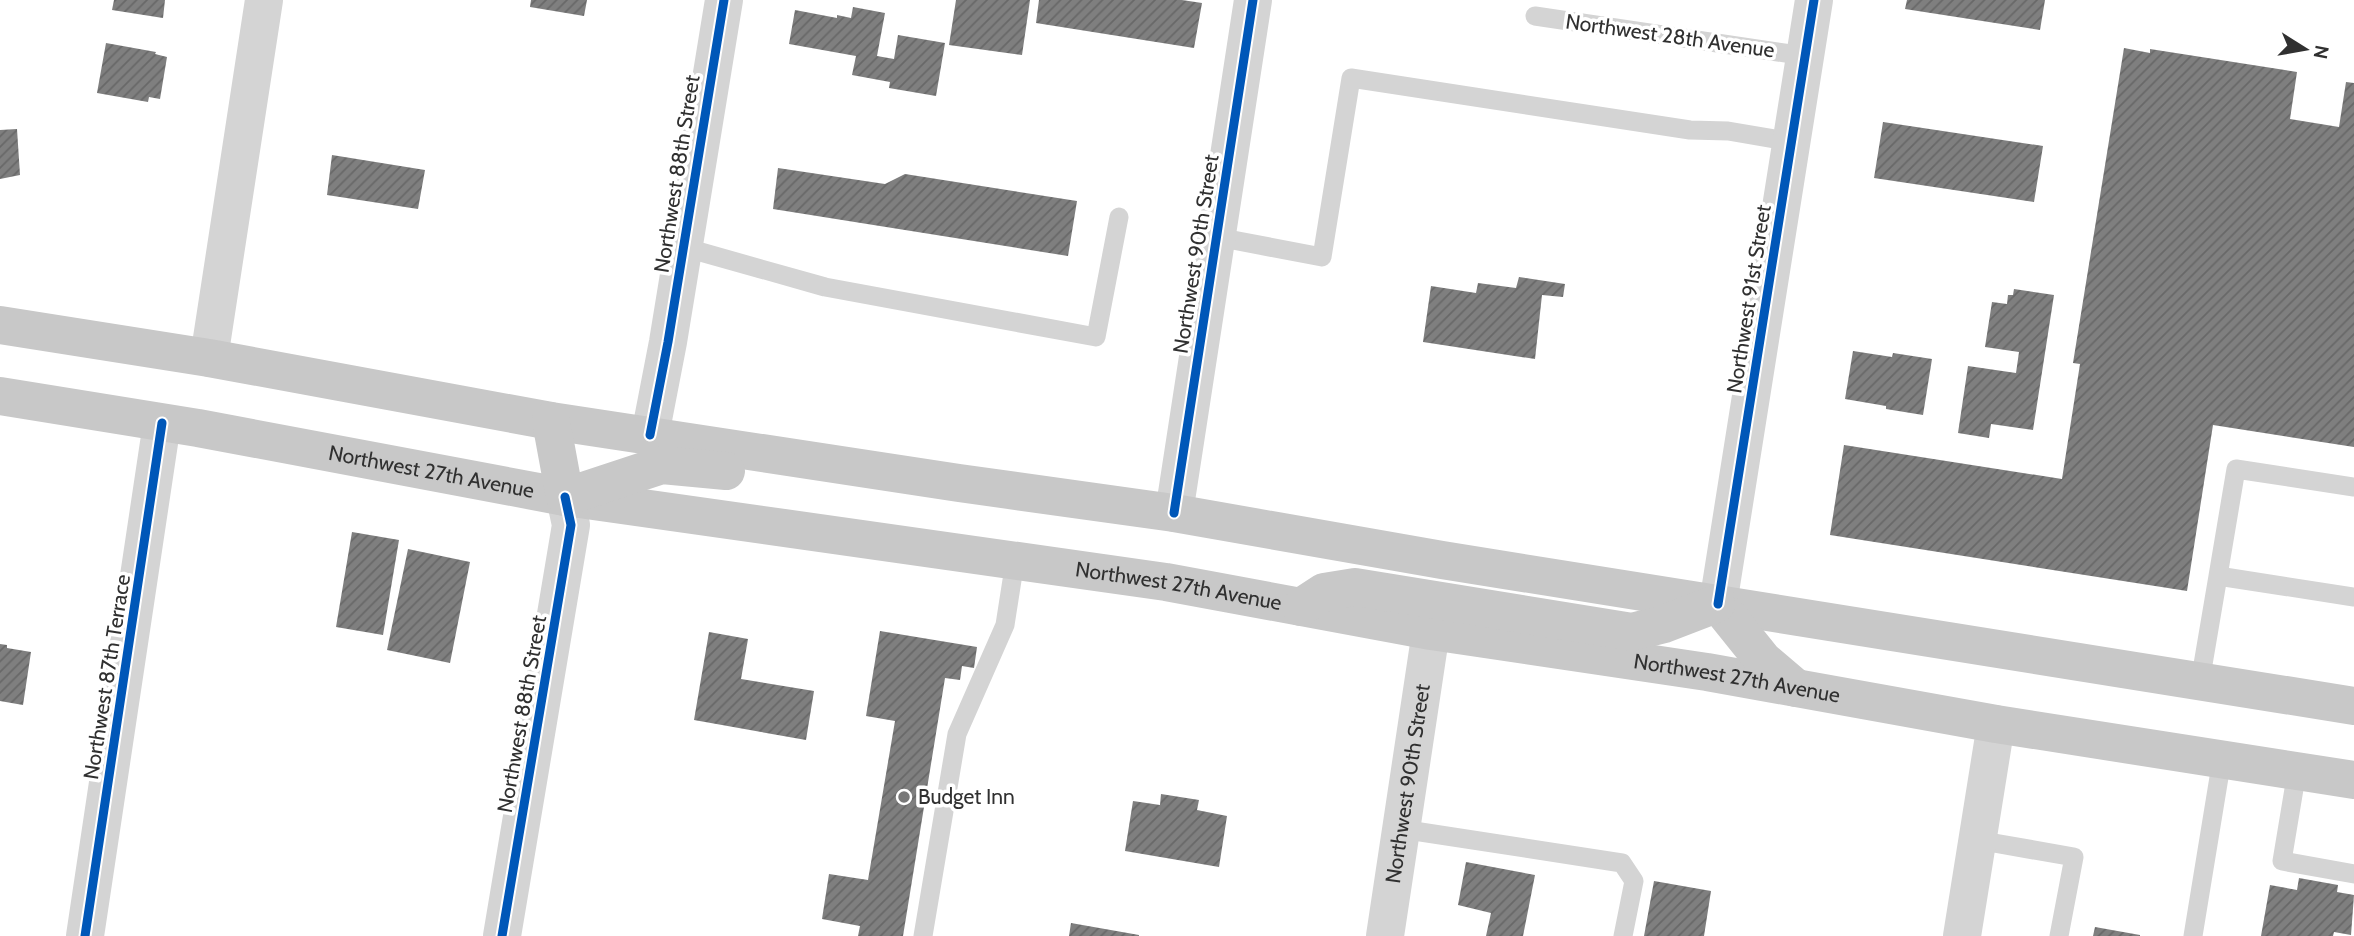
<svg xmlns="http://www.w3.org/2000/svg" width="2354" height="936" viewBox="0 0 2354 936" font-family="Cabin,sans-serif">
	<defs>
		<pattern id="building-hatch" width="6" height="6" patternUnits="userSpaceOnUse" patternTransform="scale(1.75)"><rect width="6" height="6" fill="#7f7f7f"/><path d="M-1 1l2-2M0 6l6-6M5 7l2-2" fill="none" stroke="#686868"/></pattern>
	</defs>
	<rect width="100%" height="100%" fill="#fff"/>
	<path fill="url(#building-hatch)" d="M114,0H165L163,18L112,10Z
		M531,0H587L584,16L530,7Z
		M956,0H1030L1022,55L949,45Z
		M1039,0H1182L1202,3L1194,48L1036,23Z
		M1907,0H2045L2040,30L1905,9Z
		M853,7L885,13L877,56L894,59L898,35L945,43L936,96L889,88L890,82L852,75L856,56L789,44L795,10L837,18V15L851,18Z
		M106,43L156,52L155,54L167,57L160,99L149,97L148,102L97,93Z
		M2124,48L2150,53V49L2297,72L2290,119L2339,127L2346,82L2354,83V447L2213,425L2187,591L1830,535L1844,445L2062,479L2080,364L2073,363Z
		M1883,122L2043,146L2034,202L1874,178Z
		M17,129L20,175L0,179V130Z
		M332,155L425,170L418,209L327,195Z
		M778,168L885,184L905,174L1077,201L1068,256L773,209Z
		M1519,277L1565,284L1563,297L1542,295L1535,359L1423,342L1431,286L1476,293L1478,283L1516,288Z
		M2014,289L2054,295L2033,430L1991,424L1989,438L1958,433L1968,366L2016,373L2019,352L1985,347L1992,302L2007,304L2008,295H2013Z
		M1853,351L1892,357L1893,353L1932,359L1923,415L1886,409V406L1845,399Z
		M352,532L399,540L383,635L336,627Z
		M408,549L470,562L450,663L387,650Z
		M880,631L977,647L974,668L962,666L960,680L945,678L903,936H858L860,926L822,919L829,874L868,880L895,721L866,716Z
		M709,632L748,639L741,679L814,691L806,740L694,720Z
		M0,644L7,645V648L31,652L23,705L0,701Z
		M1161,794L1199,800L1197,810L1227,816L1219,867L1125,851L1133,801L1160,805Z
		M1466,862L1535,875L1523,936H1486L1491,913L1458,905Z
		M2299,878L2338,885L2337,892L2354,895L2351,935L2334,932L2333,936H2261L2270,885L2297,890Z
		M1654,881L1711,891L1704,936H1644Z
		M1071,923L1139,935V936H1069Z
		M2095,927L2140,935V936H2093Z"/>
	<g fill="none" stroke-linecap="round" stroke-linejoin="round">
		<path stroke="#d4d4d4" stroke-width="19" d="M1535,16L1805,56
			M1217,237L1322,257L1351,78L1690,130L1728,131L1792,142
			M683,247L825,287L1096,337L1119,217
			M2354,487L2236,469L2218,576L2354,597
			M2200,682L2218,576
			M2297,771L2282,861L2354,874
			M1401,829L1622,863L1634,881L1623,936
			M1977,840L2074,857L2059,936
			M923,936L957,734L1005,625L1015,561
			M2193,936L2222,759"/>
		<g stroke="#d4d4d4" stroke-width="38">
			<path d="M209,358L264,0"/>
			<path d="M650,435L668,342L724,0"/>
			<path d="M1174,513L1253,0"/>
			<path d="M1718,604L1814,0"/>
			<path d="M85,936L162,423"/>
			<path d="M502,936L571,525L565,497"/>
			<path id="s1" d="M1385,936L1431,631"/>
			<path d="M1962,936L1996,724"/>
		</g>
		<g stroke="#c8c8c8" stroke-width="38">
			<path d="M0,325L209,358L551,421L959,483L1174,513L1442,560L2354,706"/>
			<path id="s2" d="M0,396L198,428L565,497L1166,582L1431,631L1707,672L1996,724L2354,780"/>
			<path d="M551,421L565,497L662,465L726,471"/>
			<path d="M1718,604L1763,660L1796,688"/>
			<path d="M1301,607L1324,592L1355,587L1632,632L1664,624L1716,604"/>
		</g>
		<defs>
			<path id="cycleway" d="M650,435L668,342L724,0
				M1174,513L1253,0
				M1718,604L1814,0
				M85,936L162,423
				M502,936L571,525L565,497"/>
		</defs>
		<use href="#cycleway" stroke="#fff" stroke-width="13"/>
		<use href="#cycleway" stroke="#0057b8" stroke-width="9"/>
	</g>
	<circle fill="#787878" stroke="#fff" stroke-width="2.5" cx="904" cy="797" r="7"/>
	<g text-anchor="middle" stroke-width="7" stroke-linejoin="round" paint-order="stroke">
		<g font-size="21" fill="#303030" stroke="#fff">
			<text transform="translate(1670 36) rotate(8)" y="7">Northwest 28th Avenue</text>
			<text transform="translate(677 174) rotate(-81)" y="7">Northwest 88th Street</text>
			<text transform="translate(1196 254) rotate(-81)" y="7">Northwest 90th Street</text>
			<text transform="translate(1749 299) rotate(-81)" y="7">Northwest 91st Street</text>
			<text dy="7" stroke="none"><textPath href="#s2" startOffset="438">Northwest 27th Avenue</textPath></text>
			<text dy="7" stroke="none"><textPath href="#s2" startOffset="1194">Northwest 27th Avenue</textPath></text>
			<text transform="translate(107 677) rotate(-81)" y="7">Northwest 87th Terrace</text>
			<text dy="7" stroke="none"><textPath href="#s2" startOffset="1760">Northwest 27th Avenue</textPath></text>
			<text transform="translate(522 714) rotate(-80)" y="7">Northwest 88th Street</text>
			<text dy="7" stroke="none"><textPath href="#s1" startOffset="154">Northwest 90th Street</textPath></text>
		</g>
		<g font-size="21" fill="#303030" stroke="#fff" text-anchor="start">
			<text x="918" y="804">Budget Inn</text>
		</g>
	</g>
	<g transform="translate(2305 49) rotate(101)" stroke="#ffffff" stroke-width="5" paint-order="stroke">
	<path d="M0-5L12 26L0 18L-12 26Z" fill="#303030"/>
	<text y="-10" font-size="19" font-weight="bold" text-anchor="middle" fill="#303030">N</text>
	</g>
</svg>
